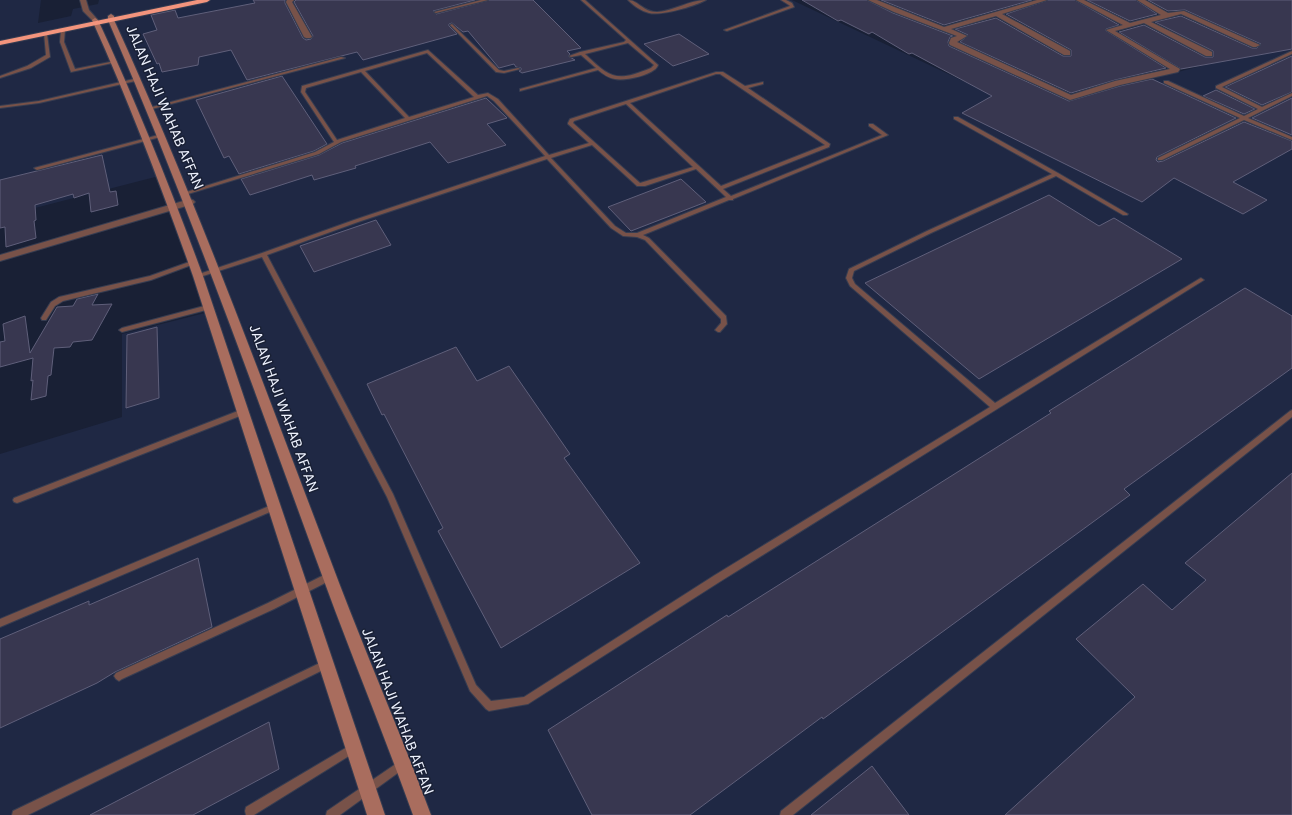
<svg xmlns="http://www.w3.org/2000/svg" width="1292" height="815" viewBox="0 0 1292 815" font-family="Poppins,sans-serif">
	<rect width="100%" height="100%" fill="#192035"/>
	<path fill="#1f2844" d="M0,0H41L38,23L71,16L73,9L98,4L99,0H792L1039,117L1091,92L1125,80L1143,81L1289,43L1292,0V815H0V454L122,417V334L205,313L159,176L0,217Z"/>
	<path fill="#383750" stroke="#5f5f7a" d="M253,0H285V3L303,38L306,40L311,39L313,36L294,2L296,0H475L433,11L436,14L489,0H533L581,48L567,51L570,54L568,56L575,60L522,73L519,71L521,70V68L516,67L514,64L499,68L468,31L463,32L452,23L449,24V26L457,34L363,60L357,52L247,80L231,50L199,57L198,65L162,72L159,63L157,64L143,34L157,30L151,15L175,10L178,18L255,3Z
		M802,0H867L893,13L953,36L950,37L948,42L949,46L1069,101L1120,86L1152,79L1236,118L1157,157L1156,160L1158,162L1163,161L1244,122L1292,141V149L1233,182L1267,200L1243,214L1174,178L1142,202L962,113L992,96L912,53L909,54L872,32L869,34L841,20L838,21Z
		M881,0H1032L944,25Z
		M1048,0H1075L1119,25L1106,29L1105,30L1166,68L1115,80L1071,93L960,42L968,35L955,29L996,18L1063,56H1071V50L1006,14Z
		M1087,0H1136L1157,14L1130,21Z
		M1148,0H1292V49L1181,69L1119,32L1144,25L1205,57H1213V51L1155,22L1181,16L1252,48H1257L1261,44L1185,10L1168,11Z
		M679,34L709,54L673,66L644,44Z
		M1292,56V92L1262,105L1225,87Z
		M282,76L327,144L314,151L239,174L229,156L224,158L196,100Z
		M1216,90L1255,109L1244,114L1203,96Z
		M486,98L507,118L487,124L506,145L448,163L430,142L355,166L356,168L314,180L312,175L250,195L241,179L319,155L342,143Z
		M1292,98V135L1252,118Z
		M102,155L110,192L116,191L118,205L91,212L89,193L74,198L73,194L35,205L36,220L34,221L36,238L6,247L5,227L0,228V180Z
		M681,179L706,202L631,231L608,207Z
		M1049,195L1099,226L1114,218L1182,259L979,379L865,283Z
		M376,220L391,245L314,272L300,246Z
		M1245,288L1292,316V368L1124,489L1130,495L823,719L822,717L690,815H592L548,730L727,615L728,617L1051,413L1049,411Z
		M98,294L92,305L112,304L92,340L73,342L70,347L54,348L51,375L48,376L46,396L31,400L33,380L31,381L33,358L0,367V342L5,341L3,324L25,316L30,353L57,307L73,306L77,299Z
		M157,327L159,398L126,408L127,335Z
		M456,347L477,381L509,366L570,454L564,458L640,563L501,648L438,531L443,528L384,414L382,415L367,384Z
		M1292,473V815H1005L1135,697L1076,639L1143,584L1172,610L1206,580L1185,563Z
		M198,558L212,627L115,672L97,683L0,728V639L89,601V605Z
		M269,722L279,769L193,815H90Z
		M872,766L909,815H811Z"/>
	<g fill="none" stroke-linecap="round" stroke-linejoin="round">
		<defs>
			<path id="lane" d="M481,0H488L436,13L434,12Z
				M581,0H585L658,65C658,66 655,70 654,70C647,76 624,81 615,79C608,78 603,74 598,70L520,91V89L596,68L581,55L571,57L569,56L580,52L624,42L626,40ZM628,43L654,65L651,68C617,82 611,79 585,54Z
				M628,0C638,0 643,12 657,12C674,11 689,0 706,0C695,6 662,16 649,13C641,11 634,6 628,0Z
				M781,0H786L792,3L794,7L727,31L724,30L790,6L789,5Z
				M452,24L499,70L504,71L518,68L520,69L504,73L496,72L451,26L450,25Z
				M63,29L65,30L64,42L75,69L115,61L117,62L71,72L60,42L61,30Z
				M44,33L47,34L50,57L31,68L0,78V76L27,66L46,55Z
				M428,50L478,95L488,93L498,99L549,155L589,143L568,124V123L570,119L716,72H723L745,86L763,82V84L748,88L830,144L829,147L723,189L731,196L882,135L869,126V124H873L888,135L733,199V200H729L643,235L649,238L726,316L727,324L720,332H718L715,330L721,323V319L645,240L637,237L623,236L611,228L547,159L358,222L267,255L393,494L476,685L491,701L524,697L715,575L990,407L850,286L846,278L849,269L927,231L1052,174L954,119V117H958L1058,173L1128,214L1127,215H1123L1056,176L931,233L854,271L852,278L855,284L995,403L1199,279L1201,278L1204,280L721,581L528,704L489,711L486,709L470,691L387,497L262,257L200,277H196L195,276L196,275L262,253L354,220L545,156L494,101L487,96L341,142L319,154L188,194H184L183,193L315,152L334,142L301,92L302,86ZM427,53L474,97L409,117L365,71ZM361,72L405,118L337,140L305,92L306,88ZM716,74H720L825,145L721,186L630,103ZM626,104L693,167L640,183L573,123L574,121ZM592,145L637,186H645L696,169L726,197L637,233H626L615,226L551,158Z
				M1292,51V54L1222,87L1262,107L1292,93V96L1248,118L1292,137V140L1244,120L1162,160H1158V158L1240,118L1164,83V81H1168L1244,116L1258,109L1216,88V86Z
				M341,57L345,58L152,109L148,108Z
				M138,78L140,79V80L39,103L0,108V106L39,101Z
				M162,134L164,135V136L37,170L34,168Z
				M192,261L194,262V264L151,280L63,301L55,306L46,320H42L41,318L51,302L59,297L150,276Z
				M208,305H210L211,307L210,309L122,332L119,330L122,328Z
				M243,409L245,410L247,412L245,414L20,502L17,503L14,502L13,500L14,498Z
				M1292,410V417L793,815H780L781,811L1290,411Z
				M274,504L277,505L278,507L277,509L0,627V619Z
				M330,572L333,573L334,576L333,579L274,609L122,679L119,681L116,679L114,676L116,673L268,603Z
				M326,660L329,661L330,664L329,667L28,815H12L13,811Z
				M354,743L357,745L359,748L357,751L254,815H246L245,811L246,807Z
				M403,759L406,761L408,764L406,767L340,815H326L327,811Z"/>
			<path id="street" d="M80,0H86L89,10L97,19V21H93L83,11Z
				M287,0H294L292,2L312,37L310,38H306L304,37L286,2Z
				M868,0H877L944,27L1037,0H1047L1002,14L1070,51V55H1064L996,16L951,29L967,36L957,42L1071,95L1115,81L1170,69L1106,30L1123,25L1076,0H1084L1130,23L1161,15L1137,0H1145L1168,13L1184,11L1260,45L1256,47H1253L1181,14L1151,22L1212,52V56H1206L1144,23L1115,31L1180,69L1178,72L1120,85L1070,100L950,45L949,43L951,38L957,36L894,12Z
				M190,199L193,200L195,202L193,204L0,261V255Z"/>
			<path id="secondary" d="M111,14L114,16V20C195,197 261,378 330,559C362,645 399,729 431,815H413C382,729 347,645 316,559C250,378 185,197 108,20V16Z
				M95,18L98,20C137,104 171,189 203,276L385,815H367L193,276C162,189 130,104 92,20Z"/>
			<path id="highway" d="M197,0H210L207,2L0,45V41Z"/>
		</defs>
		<use href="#lane" stroke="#373d51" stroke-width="2"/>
		<use href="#street" stroke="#373d51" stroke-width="2"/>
		<use href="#secondary" stroke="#373d51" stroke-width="2"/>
		<use href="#highway" stroke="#373d51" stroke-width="2"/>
		<use href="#lane" fill="#785249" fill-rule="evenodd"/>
		<use href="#street" fill="#785249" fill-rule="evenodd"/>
		<use href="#secondary" fill="#a96d5e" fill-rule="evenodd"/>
		<use href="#highway" fill="#f3947d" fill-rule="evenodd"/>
	</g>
	<g text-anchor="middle" stroke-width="3" stroke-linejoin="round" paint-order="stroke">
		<g font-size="14" fill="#eef2fe" stroke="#192035">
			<text transform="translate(165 107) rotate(67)" y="5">JALAN HAJI WAHAB AFFAN</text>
			<text transform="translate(284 408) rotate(70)" y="5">JALAN HAJI WAHAB AFFAN</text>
			<text transform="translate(398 711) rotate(69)" y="5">JALAN HAJI WAHAB AFFAN</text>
		</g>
	</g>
</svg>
